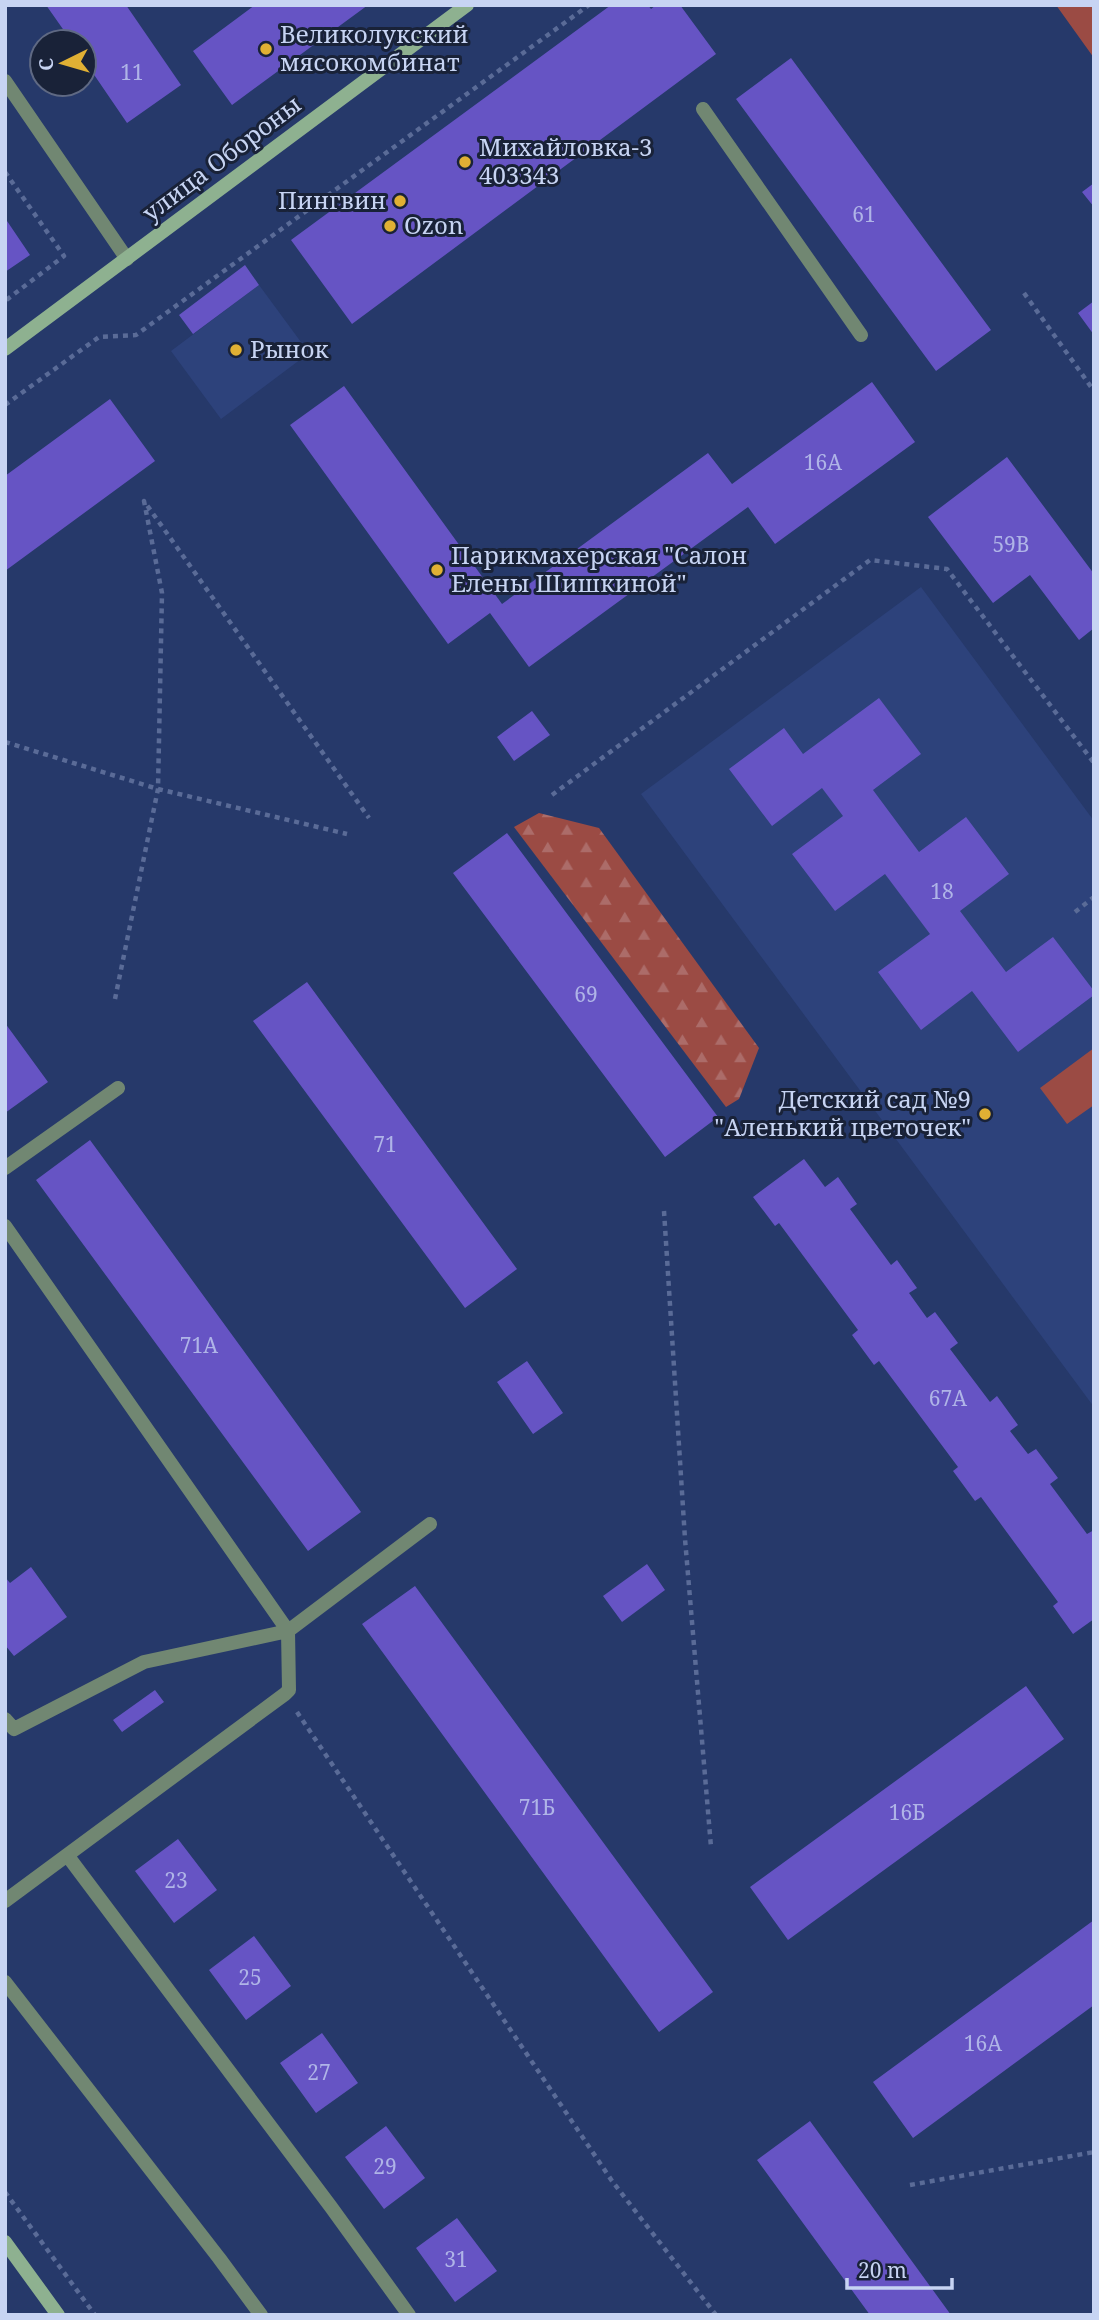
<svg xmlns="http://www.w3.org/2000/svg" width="1099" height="2320" viewBox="0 0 1099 2320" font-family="'Noto Serif',serif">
	<defs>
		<pattern id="forest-firs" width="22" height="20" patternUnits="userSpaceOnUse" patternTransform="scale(1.75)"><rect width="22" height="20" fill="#9b4b44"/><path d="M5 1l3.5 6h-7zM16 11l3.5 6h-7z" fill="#ac6c69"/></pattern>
	</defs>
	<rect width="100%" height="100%" fill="#26396a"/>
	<path fill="#2d427b" d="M259,285L309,353L221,419L171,351Z
		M921,587L1094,821V1407L641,794Z"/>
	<path fill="url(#forest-firs)" d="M539,813L599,828L759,1048L739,1099L726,1107L514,827Z"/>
	<path fill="#9b4b44" d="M1056,5H1094V58Z
		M1094,1048V1105L1067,1124L1040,1088Z"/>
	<path fill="#6654c4" d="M46,5H126L181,85L127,123L84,60V42H72Z
		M255,5H368L232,105L193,51Z
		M611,5H648L651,9L656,5H680L716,54L352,324L291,240Z
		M791,58L991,330L936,371L736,99Z
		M1094,183V207L1082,192Z
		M5,218L30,255L5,272Z
		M245,265L259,285L193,334L179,315Z
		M1094,301V335L1078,313Z
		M872,382L915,442L775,544L748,507L529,667L490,613L448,644L290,425L344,386L502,604L708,453L732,484Z
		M110,399L155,461L5,571V476Z
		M1007,457L1094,574V628L1079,640L1030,575L993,603L928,517Z
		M879,698L921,754L873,790L919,852L966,817L1009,874L960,911L1006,972L1053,937L1094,991V995L1018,1052L972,991L921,1030L878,972L930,934L885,874L835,911L792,854L843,816L822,788L772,826L729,769L784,728L803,754Z
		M532,711L550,735L514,761L497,737Z
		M507,833L718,1117L665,1157L453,873Z
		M307,982L517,1269L465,1308L253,1021Z
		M5,1023L48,1082L5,1113Z
		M90,1140L361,1512L308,1551L36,1180Z
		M804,1159L825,1187L838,1177L857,1204L850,1209L891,1265L897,1260L917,1288L909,1293L927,1318L935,1312L958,1343L950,1349L990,1402L997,1396L1018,1425L1010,1431L1028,1454L1036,1449L1058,1478L1050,1484L1087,1534L1094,1530V1619L1073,1634L1053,1606L1058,1602L981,1497L975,1501L953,1471L958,1467L879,1361L874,1365L852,1335L858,1330L779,1223L775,1226L753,1197Z
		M527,1361L563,1413L533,1434L497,1382Z
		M647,1564L665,1590L622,1622L603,1596Z
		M31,1567L67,1617L14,1656L5,1645V1577L10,1583Z
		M415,1586L713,1992L659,2032L362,1624Z
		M1026,1686L1064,1739L788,1940L750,1887Z
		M155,1690L164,1702L122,1732L113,1720Z
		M178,1839L217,1890L174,1923L135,1871Z
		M1094,1920V2005L913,2138L873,2082Z
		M254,1936L291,1986L246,2020L209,1970Z
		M322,2033L358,2083L316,2113L280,2063Z
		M810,2121L951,2315H870L757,2160Z
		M386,2126L425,2178L384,2209L345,2157Z
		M457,2218L497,2271L455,2302L416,2248Z"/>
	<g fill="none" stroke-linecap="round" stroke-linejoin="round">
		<path stroke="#5a6b97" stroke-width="4.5" stroke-dasharray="5 5" stroke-linecap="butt" d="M5,172L64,256L5,301
			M1024,293L1094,391
			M5,405L99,337L136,335L589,5
			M5,742L158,789L347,834
			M552,795L870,560L947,569L1094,763
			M1075,912L1094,897
			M115,999L158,789L162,593L144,501L369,818
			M664,1211L685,1539L711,1847
			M297,1712L612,2181L716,2315
			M910,2185L1094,2152
			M5,2192L95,2315"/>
		<path stroke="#718772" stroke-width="14" d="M703,109L861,335
			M5,1168L118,1088
			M5,1226L288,1631L144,1662L14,1729L5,1719
			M67,1855L331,2207L409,2315
			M5,1901L285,1694L289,1690L288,1631L430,1524
			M5,1982L219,2258L261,2315"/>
		<path stroke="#718772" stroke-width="14" d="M5,81L127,259"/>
		<path stroke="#8eb190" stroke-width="14" d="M5,349L467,5
			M5,2242L58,2315"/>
	</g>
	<g fill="#e0b034" stroke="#192238" stroke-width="2.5">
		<circle cx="266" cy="49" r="7"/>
		<circle cx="465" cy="162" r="7"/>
		<circle cx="400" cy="201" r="7"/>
		<circle cx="390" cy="226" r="7"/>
		<circle cx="236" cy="350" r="7"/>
		<circle cx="437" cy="570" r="7"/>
		<circle cx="985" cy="1114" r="7"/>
	</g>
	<g text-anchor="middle" stroke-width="6" stroke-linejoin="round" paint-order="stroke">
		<g font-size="21" fill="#afb4e7">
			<text x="132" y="80">11</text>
			<text x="864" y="222">61</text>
			<text x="823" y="470">16А</text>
			<text x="1011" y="552">59В</text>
			<text x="942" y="899">18</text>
			<text x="586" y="1002">69</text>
			<text x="385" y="1152">71</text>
			<text x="199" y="1353">71А</text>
			<text x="948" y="1406">67А</text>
			<text x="537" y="1815">71Б</text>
			<text x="907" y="1820">16Б</text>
			<text x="176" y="1888">23</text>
			<text x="250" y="1985">25</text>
			<text x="983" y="2051">16А</text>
			<text x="319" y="2080">27</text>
			<text x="385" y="2174">29</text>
			<text x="456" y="2267">31</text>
		</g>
		<g font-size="24" fill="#c7d4f3" stroke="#192238" text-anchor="start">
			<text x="280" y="43">Великолукский<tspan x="280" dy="28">мясокомбинат</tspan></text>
			<text x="479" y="156">Михайловка-3<tspan x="479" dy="28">403343</tspan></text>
			<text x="386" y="209" text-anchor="end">Пингвин</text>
			<text x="404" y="234">Ozon</text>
			<text x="250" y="358">Рынок</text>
			<text x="451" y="564">Парикмахерская "Салон<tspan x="451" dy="28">Елены Шишкиной"</tspan></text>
			<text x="971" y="1108" text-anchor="end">Детский сад №9<tspan x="971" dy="28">"Аленький цветочек"</tspan></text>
		</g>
		<g font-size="24" fill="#c7d4f3" stroke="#192238">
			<text transform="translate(222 159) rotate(-37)" y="8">улица Обороны</text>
		</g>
	</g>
	<rect width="1099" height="2320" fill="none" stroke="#c7d4f3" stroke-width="14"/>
	<g transform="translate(63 63) rotate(265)"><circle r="33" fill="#192238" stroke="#5f6983" stroke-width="2"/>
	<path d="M0-5L12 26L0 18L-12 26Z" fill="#e0b034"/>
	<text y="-10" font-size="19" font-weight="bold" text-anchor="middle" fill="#c7d4f3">С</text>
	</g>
	<path d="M847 2278v10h105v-10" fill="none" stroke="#c7d4f3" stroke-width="3.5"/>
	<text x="858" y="2278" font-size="21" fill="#c7d4f3" stroke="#192238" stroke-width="5" paint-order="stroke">20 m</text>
</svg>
